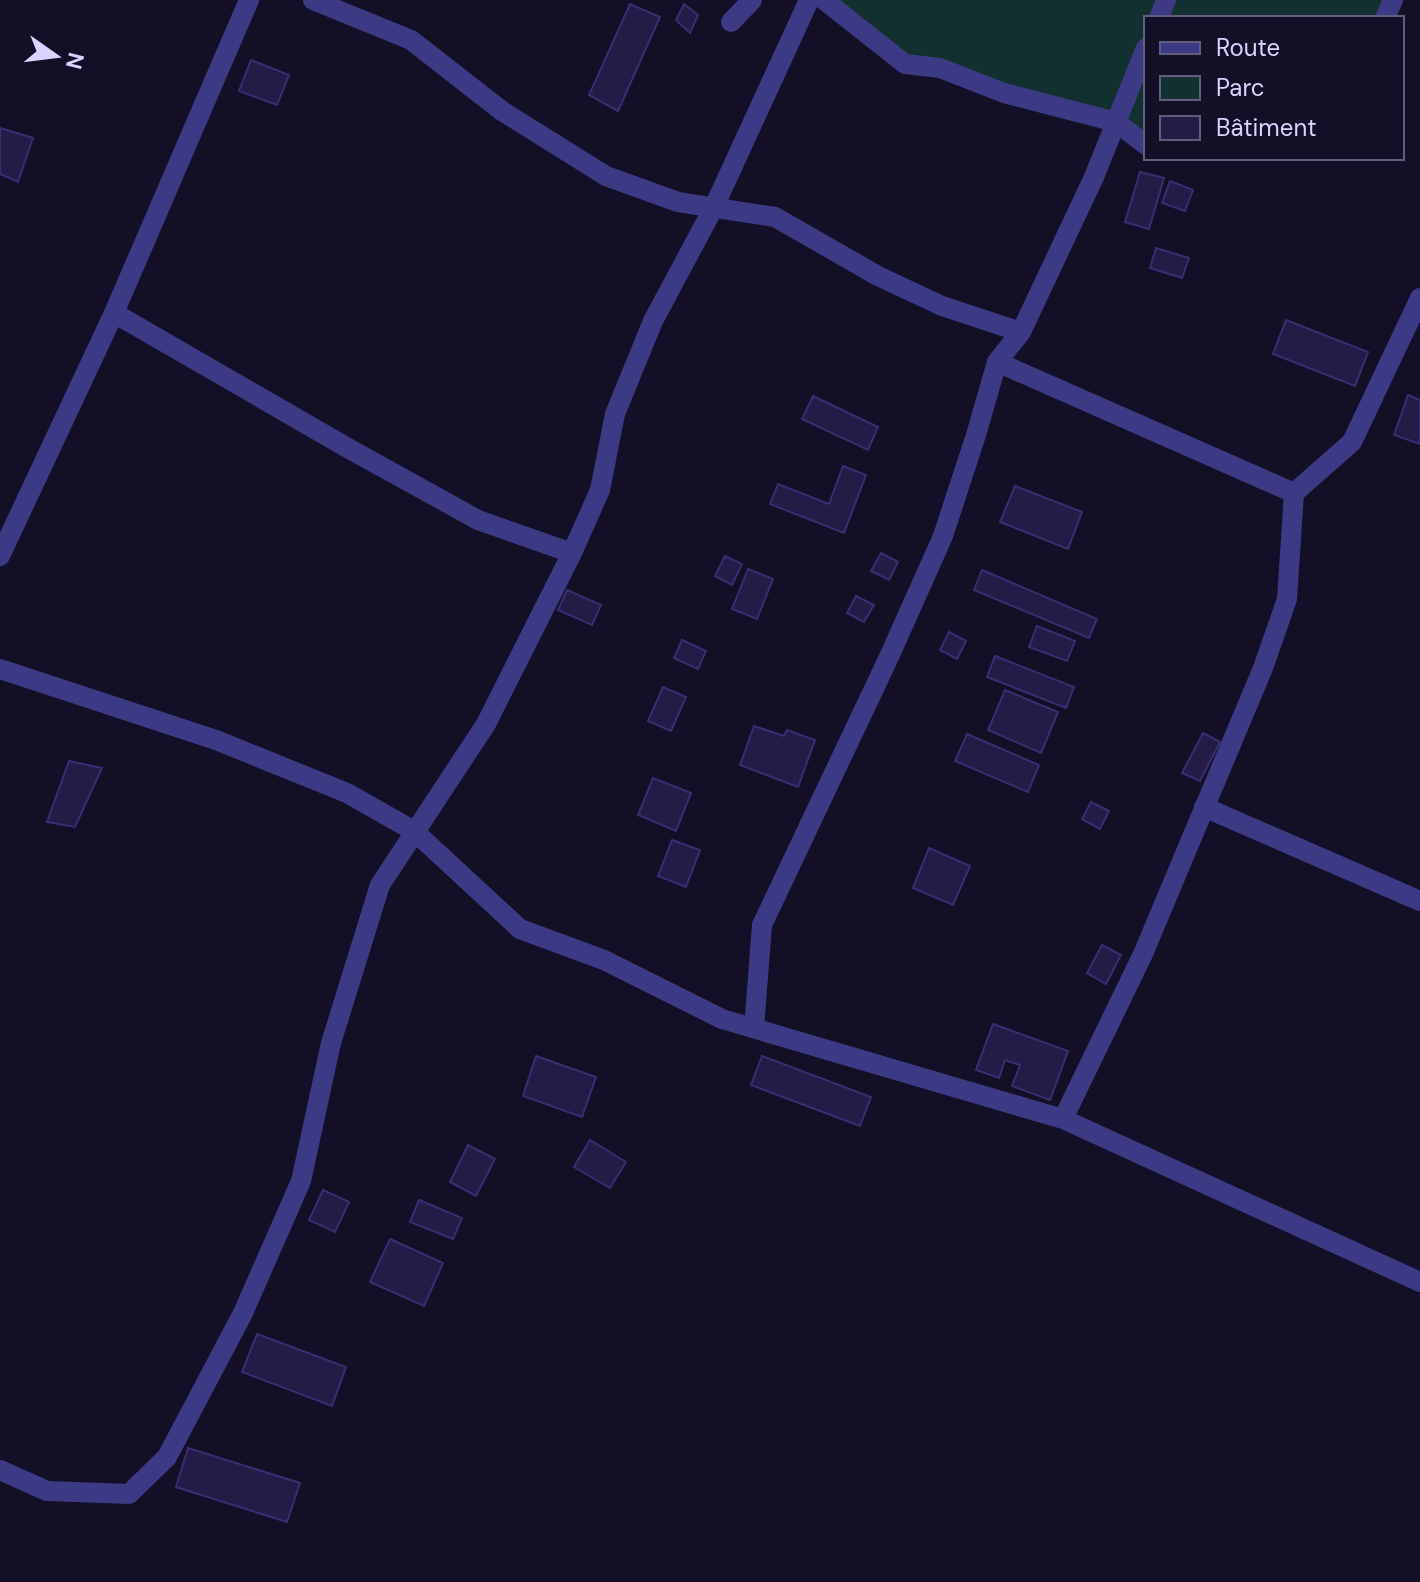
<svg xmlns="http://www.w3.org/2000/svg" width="1420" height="1582" viewBox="0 0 1420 1582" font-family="'DM Sans',sans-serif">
	<rect width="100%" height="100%" fill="#130f26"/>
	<path fill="#12302f" d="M824,0H1393L1385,18H1146V136L905,64Z"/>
	<path fill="#241b47" stroke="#3b2d73" stroke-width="2" d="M630,4L660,17L618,111L589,95Z
		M684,4L698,15L690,33L676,20Z
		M251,60L289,75L277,105L239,91Z
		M0,128L33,138L18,182L0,174Z
		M1140,172L1164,178L1149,229L1125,222Z
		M1170,181L1193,190L1185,211L1162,203Z
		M1156,248L1189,258L1182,278L1150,268Z
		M1286,320L1368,352L1355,386L1273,354Z
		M1408,395L1420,400V444L1394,435Z
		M813,396L878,427L868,450L802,419Z
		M843,466L866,475L844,533L770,504L778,484L829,504Z
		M1015,486L1082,512L1068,549L1000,522Z
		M881,553L898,562L889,580L871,571Z
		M725,556L742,564L732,585L715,576Z
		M748,569L773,579L757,619L732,609Z
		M982,570L1097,619L1089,638L974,590Z
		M567,590L601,605L592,625L558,610Z
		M856,596L874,605L864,622L847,613Z
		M1037,626L1075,641L1067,661L1029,647Z
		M949,632L966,641L957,659L940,650Z
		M682,640L706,651L698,669L674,658Z
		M995,656L1074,687L1066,708L987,677Z
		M663,687L686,697L671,731L648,721Z
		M1005,690L1058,712L1041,753L988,730Z
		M754,726L784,736L787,730L815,740L798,787L740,765Z
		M1203,733L1220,742L1200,781L1182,773Z
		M967,734L1039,765L1028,792L955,761Z
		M69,761L102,768L75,827L47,822Z
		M653,778L691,793L676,831L638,815Z
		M1091,802L1109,811L1100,829L1082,819Z
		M672,840L700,850L686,887L658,876Z
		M929,848L970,866L953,905L913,888Z
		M1102,945L1121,955L1106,984L1087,973Z
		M993,1024L1068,1051L1050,1100L1012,1086L1020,1065L1005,1060L999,1078L976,1070Z
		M536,1056L596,1077L582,1117L523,1096Z
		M762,1056L871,1097L860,1126L751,1085Z
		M590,1140L626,1162L610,1188L574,1167Z
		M468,1145L495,1159L476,1196L450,1182Z
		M323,1190L349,1202L335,1232L309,1220Z
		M419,1200L462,1218L453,1239L410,1222Z
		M390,1239L443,1263L424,1306L370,1282Z
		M257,1334L346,1367L332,1406L242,1372Z
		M188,1448L300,1483L287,1522L176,1487Z"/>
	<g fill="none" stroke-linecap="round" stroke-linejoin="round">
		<path stroke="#3d3a85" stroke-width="20" d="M313,0L411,40L502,111L606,176L678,202L775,217L878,276L942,306L1021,332L997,362L976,435L943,536L889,657L762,925L754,1028
			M824,0L905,64L940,68L1004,93L1116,122L1146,145
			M1159,18L1166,0
			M1385,18L1393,0
			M731,22L752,0
			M114,313L346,447L478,520L572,553
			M1021,332L1094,177L1146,48
			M997,362L1294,493
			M0,556L114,313L249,0
			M0,669L216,740L347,793L414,831L520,929L604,960L722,1019L1063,1119L1420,1282
			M1204,807L1420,901
			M1063,1119L1143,954L1263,668L1287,599L1294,493L1352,442L1420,298
			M0,1470L47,1491L129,1494L167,1457L243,1313L301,1181L331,1043L380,885L486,724L572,553L600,490L615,414L653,321L714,207L809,0"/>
	</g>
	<rect x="1144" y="16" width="260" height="144" fill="#130f26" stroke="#625e7d" stroke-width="2"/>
	<rect x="1160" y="42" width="40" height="12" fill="#3d3a85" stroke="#625e7d" stroke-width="2"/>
	<text x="1216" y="56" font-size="24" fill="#d9d4ff">Route</text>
	<rect x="1160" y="76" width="40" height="24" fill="#12302f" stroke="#625e7d" stroke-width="2"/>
	<text x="1216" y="96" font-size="24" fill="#d9d4ff">Parc</text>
	<rect x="1160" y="116" width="40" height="24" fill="#241b47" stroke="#625e7d" stroke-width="2"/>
	<text x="1216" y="136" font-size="24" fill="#d9d4ff">Bâtiment</text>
	<g transform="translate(56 56) rotate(104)" stroke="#130f26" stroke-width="6" paint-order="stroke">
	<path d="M0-6L14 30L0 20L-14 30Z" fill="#d9d4ff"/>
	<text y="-12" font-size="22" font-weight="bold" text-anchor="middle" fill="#d9d4ff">N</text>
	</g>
</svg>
